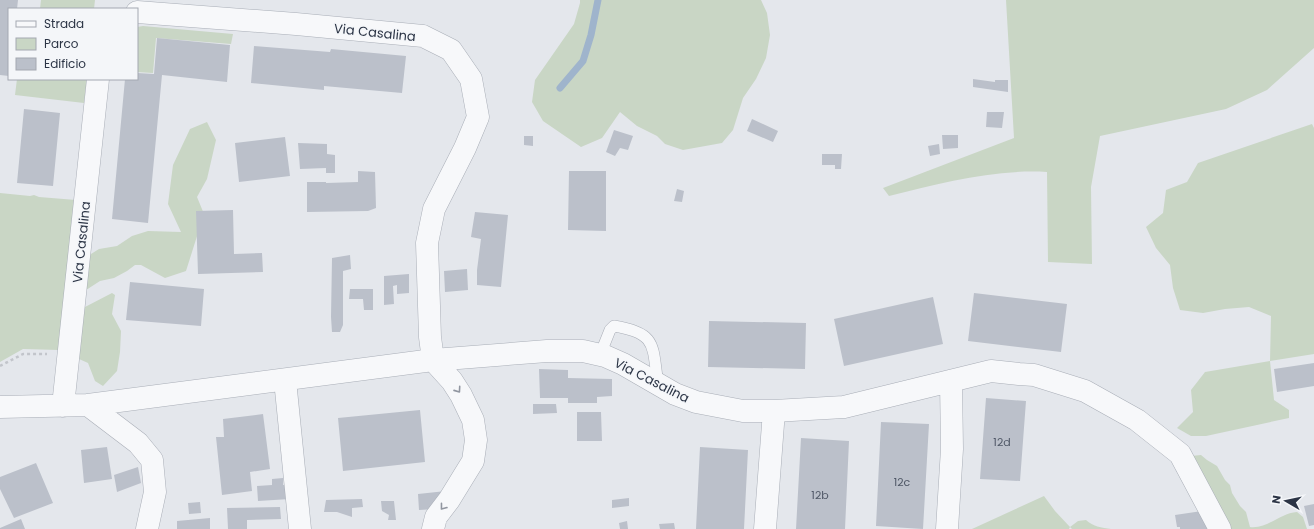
<svg xmlns="http://www.w3.org/2000/svg" width="1314" height="529" viewBox="0 0 1314 529" font-family="Poppins,sans-serif">
	<rect width="100%" height="100%" fill="#e4e7ec"/>
	<path fill="#c9d6c5" d="M41,0H95L94,9H40Z
		M580,0H761L767,13L770,35L766,58L756,79L743,98L733,130L722,143L683,150L665,144L657,136L637,126L620,112L602,138L581,147L543,121L532,102L535,80L574,24L580,3Z
		M1006,0H1314V48L1267,90L1226,109L1100,136L1091,187L1092,264L1048,262L1047,172C993,169 942,183 889,196L883,188L1014,138Z
		M143,26L233,34L231,44L156,38L153,73L137,72V27Z
		M17,79H87L84,103L15,95Z
		M207,122L216,140L207,179L197,197L204,214L186,271L165,278L141,265H135L127,271L114,278L100,281L83,292L65,326L85,307L112,293L115,295L112,314L121,331L120,352L117,371L103,386L95,381L88,363L59,350L23,349L0,362V193L30,196L34,195L39,197L76,200L83,259L99,249L117,246L132,236L148,231L181,232L168,204L173,165L190,129Z
		M1312,124L1314,128V354L1270,361L1274,400L1289,410V418L1206,436H1191L1177,428L1193,412L1191,390L1205,372L1270,361L1271,316L1249,307L1225,309L1203,313L1180,310L1173,288L1170,265L1156,248L1146,227L1163,213L1166,190L1187,182L1198,163Z
		M1201,455L1207,460L1217,466L1225,480L1230,485L1232,493L1240,506L1246,512L1250,527C1268,529 1280,513 1297,512L1303,517L1307,529H1226L1191,456Z
		M1044,496L1055,511L1070,527L1078,521L1086,520C1092,526 1102,528 1111,529H1072L1070,527L1069,529H972Z"/>
	<g fill="none" stroke-linecap="round" stroke-linejoin="round">
		<path stroke="#9fb4cc" stroke-width="7" d="M560,88L583,61L591,35L598,0"/>
	</g>
	<path fill="#bbc0ca" d="M0,0H18L17,9H9V76L0,75Z
		M157,38L230,45L227,82L162,75L148,223L112,219L125,79H137V73L154,74Z
		M254,46L330,52L331,49L406,56L402,93L324,86V90L251,83Z
		M973,79L995,82V80H1008V92L973,87Z
		M24,109L60,113L53,186L17,183Z
		M987,112H1004L1002,128L986,127Z
		M752,119L778,131L773,142L747,131Z
		M614,130L633,136L628,150L620,148L615,156L606,152Z
		M942,135H958V148L943,149Z
		M524,136H533V146L524,145Z
		M285,137L290,176L239,182L235,143Z
		M298,143L327,144V154L335,155V173H326V168L300,169Z
		M939,144L940,154L930,156L928,146Z
		M822,154H842L841,169H835V165H822Z
		M358,171L375,172L376,208L368,211L307,212V182H326V183L358,182Z
		M569,171H606V231L568,230Z
		M677,189L684,191L682,202L674,201Z
		M233,210L234,254L262,253L263,272L198,274L196,211Z
		M475,212L508,215L501,287L477,285V270L481,239L471,237Z
		M350,255L351,269L343,271V325L340,332H332L331,317L332,258Z
		M467,269L468,290L445,292L444,271Z
		M409,274V293L397,294V285L393,286L394,304L384,305V276Z
		M130,282L204,289L201,326L126,320Z
		M350,289H373V310H364L363,299H349Z
		M974,293L1067,304L1061,352L968,341Z
		M933,297L943,344L844,366L834,319Z
		M709,321L806,323L805,369L708,367Z
		M1314,363V386L1277,392L1274,369Z
		M539,369L568,370V378L612,379V396L597,397V403H568V398H540Z
		M986,398L1026,401L1020,481L980,479Z
		M533,404H556L557,413L533,414Z
		M420,410L425,462L343,471L338,418Z
		M577,412H601L602,441H577Z
		M263,414L270,469L250,472L252,491L222,495L216,437H224L223,419Z
		M881,422L929,424L923,529L876,526Z
		M801,438L849,441L845,529H796Z
		M107,447L112,479L84,483L81,450Z
		M700,447L748,450L744,529H696Z
		M36,463L53,503L14,518L0,489V477Z
		M138,467L141,483L117,492L114,475Z
		M283,478V485L290,484V499L258,501L257,486L272,485V479Z
		M446,491L436,509L419,510L418,494Z
		M629,498V506L612,508V500Z
		M362,499L363,507L352,508V517L337,512H324L326,500Z
		M381,501H394L396,520H388L389,515L382,511Z
		M200,502L201,513L189,514L188,503Z
		M1314,504V525L1309,526L1304,506Z
		M280,507L281,519L247,520V529H228L227,508Z
		M1202,511L1208,529H1180V527H1177L1175,515Z
		M210,518V529H177V521Z
		M21,519L25,529H0V528Z
		M627,521L628,529H620L619,523Z
		M674,523L675,529H660L659,524Z"/>
	<g fill="none" stroke-linecap="round" stroke-linejoin="round">
		<defs>
			<path id="service" d="M600,355L610,330L614,326C658,333 652,346 658,384"/>
			<path id="minor" d="M137,12L296,24L423,36L451,50L471,79L478,117L465,148L434,209L427,243L430,337L433,360L452,381L461,395L473,420L476,440L473,461L449,500L436,517L433,529
				M285,380L300,529
				M88,405L138,443L152,460L155,492L147,529
				M63,406L98,79
				M0,407L88,405L433,360L547,351H583L605,356L623,364L675,394L696,402L743,411H774L844,407L991,371L1019,374L1034,375L1085,391L1137,420L1180,454L1220,529
				M765,529L774,411
				M947,529L952,449L951,381"/>
		</defs>
		<use href="#service" stroke="#a9aeb7" stroke-width="12"/>
		<use href="#minor" stroke="#a9aeb7" stroke-width="23"/>
		<path stroke="#c2c5cb" stroke-width="2.5" stroke-dasharray="3 3" stroke-linecap="butt" d="M0,366L23,354H47"/>
		<use href="#service" stroke="#f7f8fa" stroke-width="11"/>
		<use href="#minor" stroke="#f7f8fa" stroke-width="22"/>
	</g>
	<defs><path id="oneway-chevron" d="M-2-3.5L2.5 0L-2 3.5" fill="none" stroke-width="1.6" stroke-linecap="round" stroke-linejoin="round"/></defs>
	<g stroke="#9196a0">
		<use href="#oneway-chevron" transform="translate(458 390) rotate(55)"/>
		<use href="#oneway-chevron" transform="translate(443 507) rotate(128)"/>
	</g>
	<g text-anchor="middle" stroke-width="3" stroke-linejoin="round" paint-order="stroke">
		<g font-size="11" fill="#4f5766">
			<text x="1002" y="446">12d</text>
			<text x="902" y="486">12c</text>
			<text x="820" y="499">12b</text>
		</g>
		<g font-size="13" fill="#2b3445" stroke="#f4f6f9">
			<text transform="translate(375 32) rotate(6)" y="5">Via Casalina</text>
			<text transform="translate(81 242) rotate(-84)" y="5">Via Casalina</text>
			<text transform="translate(652 380) rotate(27)" y="5">Via Casalina</text>
		</g>
	</g>
	<rect x="8" y="8" width="130" height="72" fill="#f4f6f9" stroke="#a4a8b1"/>
	<rect x="16" y="21" width="20" height="6" fill="#f7f8fa" stroke="#a4a8b1"/>
	<text x="44" y="28" font-size="12" fill="#2b3445">Strada</text>
	<rect x="16" y="38" width="20" height="12" fill="#c9d6c5" stroke="#a4a8b1"/>
	<text x="44" y="48" font-size="12" fill="#2b3445">Parco</text>
	<rect x="16" y="58" width="20" height="12" fill="#bbc0ca" stroke="#a4a8b1"/>
	<text x="44" y="68" font-size="12" fill="#2b3445">Edificio</text>
	<g transform="translate(1286 501) rotate(279)" stroke="#f4f6f9" stroke-width="3" paint-order="stroke">
	<path d="M0-3L7 15L0 10L-7 15Z" fill="#2b3445"/>
	<text y="-6" font-size="11" font-weight="bold" text-anchor="middle" fill="#2b3445">N</text>
	</g>
</svg>
